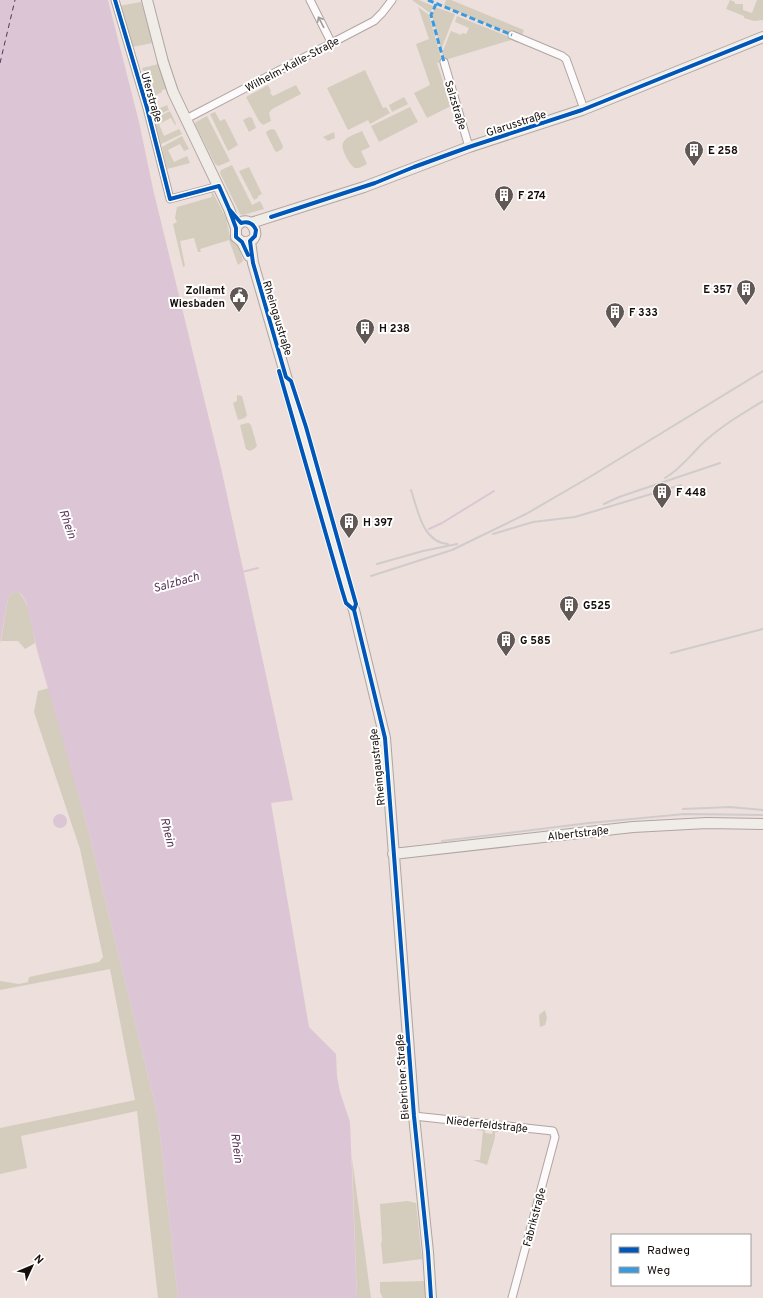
<svg xmlns="http://www.w3.org/2000/svg" width="763" height="1298" viewBox="0 0 763 1298" font-family="Overpass,sans-serif">
	<rect width="100%" height="100%" fill="#eddfdb"/>
	<path fill="#d4cdbd" d="M412,0H419L433,6L430,13Z
		M446,0H451L524,30L521,38L444,6Z
		M730,0L735,2V4H743V10L752,13L757,0H763V20L754,21L744,18V16L726,9Z
		M141,2L153,43L132,47L119,6Z
		M418,7L429,15L442,62L437,63L451,106L427,118L414,93L430,85L416,44L429,39Z
		M435,7L455,14L441,50L432,15Z
		M457,16L519,41L518,43L511,40L445,60L442,53L451,31L461,35L462,33L466,34L469,28L455,22Z
		M159,64L167,89L162,90V92L150,98L156,110L167,105L169,110L154,117L142,76L145,75L142,68Z
		M365,70L383,108L386,107L390,113L370,124L368,120L348,130L327,88Z
		M268,85L271,91L270,93L273,96L296,85L301,94L272,109L269,113L271,121L263,125L259,121L246,97Z
		M404,97L408,104L392,112L389,105Z
		M410,107L418,122L379,142L371,126Z
		M170,111L176,124L175,125L171,118L159,124L164,136L179,129L182,134L161,144L154,119Z
		M215,112L220,121L225,119L238,145L228,151L210,114Z
		M207,116L230,161L219,166L215,164L195,124L196,122Z
		M249,117L252,118L256,128L249,132L243,120Z
		M272,129L275,130L283,146L282,149L277,152L275,151L266,133L267,131Z
		M362,131L370,147L361,151L367,164C364,165 360,169 355,168C350,166 340,148 343,143C345,137 356,134 362,131Z
		M334,132L335,138L328,141L323,137Z
		M182,136L189,149L184,151L180,144L168,150L174,162L187,156L190,163L167,169L162,147Z
		M232,165L252,205L260,201L264,209L243,215L240,214L220,173L221,170Z
		M249,167L262,194L258,196V198L254,200L239,171Z
		M211,191L213,193L226,218L230,237L239,247L243,261L238,265L229,240L200,249L201,252H198L194,238L180,241L185,266L183,267L173,224L177,222L175,218L177,207L212,197Z
		M237,395L242,396L247,415L245,418L238,420L233,403L237,401Z
		M247,423H249L251,425L257,446L254,449L250,451L246,449L240,425Z
		M17,591C30,601 32,627 35,643L25,649L18,641H1L8,599L11,594Z
		M49,688L87,825L158,1117L178,1298H158L137,1111L21,1136L27,1168L0,1174V1128L135,1100L110,969L0,990V981L19,984L28,982L29,977L99,962L103,957L80,849L34,712L38,691Z
		M545,1010L547,1018L545,1025L540,1027L539,1015Z
		M478,1129H485V1133L492,1134L493,1130H499L500,1132H495V1138L487,1165L473,1160H480L483,1131L477,1130Z
		M352,1158L371,1298H357Z
		M408,1201L416,1203L422,1259L383,1264L381,1243L382,1241L380,1204Z
		M425,1281V1298H383L380,1292V1282Z"/>
	<path fill="#dcc5d5" d="M0,0H108L139,122L153,189L222,472L293,800L271,803L309,1027L336,1054L337,1076L340,1092L350,1122L357,1298H178L158,1117L87,825L37,650L26,602L22,595L17,591L11,594L8,599L0,644Z
		M53 821a7 7 0 1 1 14 0a7 7 0 1 1-14 0Z"/>
	<g fill="none" stroke-linecap="round" stroke-linejoin="round">
		<path stroke="#dcc5d5" stroke-width="2" d="M429,529L442,523L494,491
			M242,572L258,568"/>
		<path stroke="#593457" stroke-width="1" stroke-dasharray="5 4" stroke-linecap="butt" d="M0,63L15,0"/>
		<defs>
			<path id="street" d="M115,0L147,108L170,199L219,186
				M310,0L332,44
				M512,35L562,56L566,59L584,109
				M444,62L469,147
				M186,119L374,21L382,13L392,0
				M414,1116L553,1131L555,1137L512,1298"/>
			<path id="secondary" d="M147,0L163,62L173,92L229,209L236,228V237L242,242L249,256
				M251,223L364,187L469,147L582,110L763,37
				M236,228C248,207 268,242 244,242
				M250,241L253,263L290,390L346,588L354,610L385,738L414,1116L428,1252L431,1298
				M393,854L633,827L707,823L763,824"/>
		</defs>
		<use href="#street" stroke="#b0a5a2" stroke-width="9"/>
		<use href="#secondary" stroke="#b0a5a2" stroke-width="12"/>
		<use href="#street" stroke="#fcfafa" stroke-width="7"/>
		<use href="#secondary" stroke="#f0ece7" stroke-width="10"/>
		<path stroke="#d0cccb" stroke-width="2" d="M665,478C681,469 692,453 705,441C723,425 743,413 763,401
			M411,490C418,510 422,542 448,544
			M604,504L619,497L720,463
			M493,534L533,522L575,517L681,485
			M377,564L423,551L457,544
			M371,576L452,550L526,514L588,478L763,371
			M671,653L763,629
			M683,809L730,807L763,810
			M442,841L589,823L685,814L763,815"/>
		<path stroke="#3b9ade" stroke-width="3" stroke-dasharray="6 3" stroke-linecap="butt" d="M428,0L512,35
			M436,4L431,15L444,62"/>
		<defs>
			<path id="cycleway" d="M115,0L147,108L170,199L219,186L229,209L236,228V237L242,242L248,255
				M229,209L241,223C248,221 253,223 256,230L255,236L250,241L253,263L286,377L291,381L306,427L356,604L354,610
				M271,217L375,183L414,167L469,147L582,110L763,37
				M279,371L342,590L346,603L354,610
				M354,610L385,738L414,1116L428,1252L431,1298"/>
		</defs>
		<use href="#cycleway" stroke="#fff" stroke-width="6"/>
		<use href="#cycleway" stroke="#0057b8" stroke-width="4"/>
	</g>
	<defs><path id="oneway-shaft" d="M-6 0H5M1.5-3L5.5 0L1.5 3" fill="none" stroke-width="1.6" stroke-linecap="round" stroke-linejoin="round"/></defs>
	<use stroke="#a09c9a" href="#oneway-shaft" transform="translate(321 22) rotate(-117)"/>
	<defs>
		<symbol id="building-pin" viewBox="-11 -11 22 30"><path d="M0 17L-7.5 6A9.5 9.5 0 1 1 7.5 6Z" fill="#615754" stroke="#fff"/><path d="M-4-6H4V6H1V3H-1V6H-4ZM-2.5-4.3h1.7v1.8h-1.7ZM.8-4.3h1.7v1.8H.8ZM-2.5-1h1.7V.8h-1.7ZM.8-1h1.7V.8H.8Z" fill="#fff"/></symbol>
		<symbol id="civic-pin" viewBox="-11 -11 22 30"><path d="M0 17L-7.5 6A9.5 9.5 0 1 1 7.5 6Z" fill="#615754" stroke="#fff"/><path d="M-.6-6.5H3V-4.5H.6V-3L4-1V1h2V6H-6V1h2V-1L-.6-3ZM-1.2 2.5V6h2.4V2.5Z" fill="#fff"/></symbol>
	</defs>
	<g fill-rule="evenodd">
		<use href="#building-pin" x="683" y="139" width="22" height="30"/>
		<use href="#building-pin" x="493" y="184" width="22" height="30"/>
		<use href="#building-pin" x="735" y="278" width="22" height="30"/>
		<use href="#civic-pin" x="228" y="285" width="22" height="30"/>
		<use href="#building-pin" x="604" y="301" width="22" height="30"/>
		<use href="#building-pin" x="354" y="317" width="22" height="30"/>
		<use href="#building-pin" x="651" y="481" width="22" height="30"/>
		<use href="#building-pin" x="338" y="511" width="22" height="30"/>
		<use href="#building-pin" x="558" y="594" width="22" height="30"/>
		<use href="#building-pin" x="495" y="629" width="22" height="30"/>
	</g>
	<g text-anchor="middle" stroke-width="4" stroke-linejoin="round" paint-order="stroke">
		<g font-size="11" fill="#160e0b" stroke="#fff">
			<text transform="translate(292 64) rotate(-28)" y="4">Wilhelm-Kalle-Straße</text>
			<text transform="translate(152 97) rotate(74)" y="4">Uferstraße</text>
			<text transform="translate(456 105) rotate(73)" y="4">Salzstraße</text>
			<text transform="translate(516 123) rotate(-18)" y="4">Glarusstraße</text>
			<text transform="translate(278 318) rotate(73)" y="4">Rheingaustraße</text>
			<text transform="translate(377 767) rotate(-96)" y="4">Rheingaustraße</text>
			<text transform="translate(578 833) rotate(-6)" y="4">Albertstraße</text>
			<text transform="translate(402 1077) rotate(-94)" y="4">Biebricher Straße</text>
			<text transform="translate(487 1124) rotate(6)" y="4">Niederfeldstraße</text>
			<text transform="translate(534 1217) rotate(-75)" y="4">Fabrikstraße</text>
		</g>
		<g font-size="11" font-weight="bold" fill="#160e0b" stroke="#fff" text-anchor="start">
			<text x="708" y="154">E 258</text>
			<text x="518" y="199">F 274</text>
			<text x="732" y="293" text-anchor="end">E 357</text>
			<text x="225" y="294" text-anchor="end">Zollamt<tspan x="225" dy="13">Wiesbaden</tspan></text>
			<text x="629" y="316">F 333</text>
			<text x="379" y="332">H 238</text>
			<text x="676" y="496">F 448</text>
			<text x="363" y="526">H 397</text>
			<text x="583" y="609">G525</text>
			<text x="520" y="644">G 585</text>
		</g>
		<g font-size="12" font-style="italic" fill="#593457" stroke="#fff">
			<text transform="translate(68 524) rotate(70)" y="4">Rhein</text>
			<text transform="translate(176 582) rotate(-16)" y="4">Salzbach</text>
			<text transform="translate(168 832) rotate(76)" y="4">Rhein</text>
			<text transform="translate(237 1148) rotate(82)" y="4">Rhein</text>
		</g>
	</g>
	<rect x="611" y="1234" width="140" height="52" fill="#ffffff" stroke="#a29f9d"/>
	<rect x="619" y="1247" width="20" height="6" fill="#0057b8" stroke="#a29f9d"/>
	<text x="647" y="1254" font-size="12" fill="#160e0b">Radweg</text>
	<rect x="619" y="1267" width="20" height="6" fill="#3b9ade" stroke="#a29f9d"/>
	<text x="647" y="1274" font-size="12" fill="#160e0b">Weg</text>
	<g transform="translate(32 1266) rotate(46)" stroke="#ffffff" stroke-width="3" paint-order="stroke">
	<path d="M0-3L7 15L0 10L-7 15Z" fill="#160e0b"/>
	<text y="-6" font-size="11" font-weight="bold" text-anchor="middle" fill="#160e0b">N</text>
	</g>
</svg>
